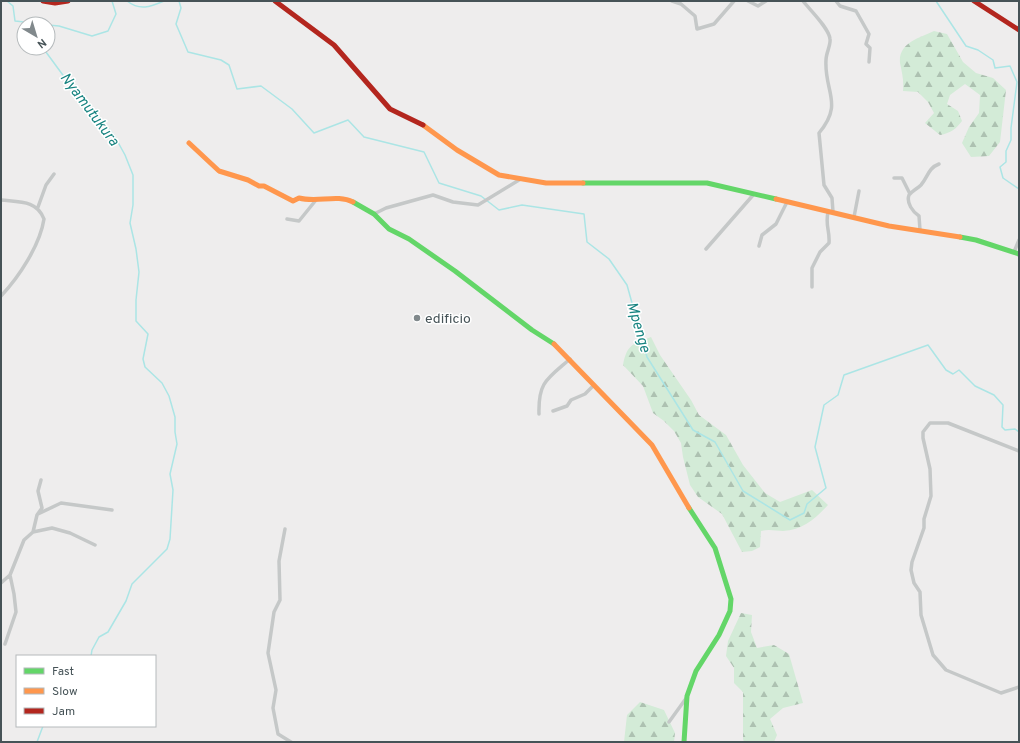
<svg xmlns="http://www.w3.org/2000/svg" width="1020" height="743" viewBox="0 0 1020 743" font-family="Overpass,sans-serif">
	<defs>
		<pattern id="forest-firs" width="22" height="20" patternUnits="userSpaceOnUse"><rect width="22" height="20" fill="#d3ebd7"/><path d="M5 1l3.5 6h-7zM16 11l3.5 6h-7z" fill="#adc1b1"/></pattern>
	</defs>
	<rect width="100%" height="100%" fill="#eeeded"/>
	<path fill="url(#forest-firs)" d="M934,31L947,34L963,62L976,73L993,78L1006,90L1000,142L989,156L971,157L962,143L969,127L979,113L980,95L965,84L950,95L947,104L958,111L962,121C956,129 951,133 940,135L925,123L934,113L928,102L918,92L903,91C904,80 902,73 900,63C898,43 919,38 934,31Z
		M651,337L660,355L691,400L699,415L726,435L743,465L765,493L780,502L812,490L828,505C815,519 803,530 783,531C776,531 769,529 761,531L760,547L752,551L742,552L722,514L698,497L690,485L683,457L681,443L674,431L664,421L653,413L643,386L623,365C627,344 633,344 651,337Z
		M741,613L752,615L751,632L757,648L774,645L789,654L803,703L783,708L770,719L777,735L774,742H744L743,739V692L734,683V668L726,656L728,641Z
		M640,702L664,710L675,733L674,742H624L627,715Z"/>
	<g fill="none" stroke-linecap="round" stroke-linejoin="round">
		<path stroke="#abe5e5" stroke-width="1.5" d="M7,1L13,6L15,21L43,24
			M127,1C140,11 150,7 164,1
			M179,1L181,8L176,24L188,52L221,60L229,65L237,89L261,86L292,109L314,133L348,120L364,137L424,152L439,183L481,196L499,210L522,205L584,214L587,242L609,259L627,285L647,357L693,430L715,442L743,491L790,520L804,513L807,504L826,488L815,447L824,405L838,395L844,375L928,345L946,370L953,374L959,370L975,386L994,395L1003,405L1002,427L1005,430L1015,429L1019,432
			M936,1L966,46L978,50L993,60L995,68L1010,66L1017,82L1011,128V140L1006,151V162L1000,167L1003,178L1019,189
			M48,25L59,26L92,36L108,31L116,14L112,1
			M43,48L68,82L114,135L125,155L133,175V205L130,223L136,249L139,272L136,300V321L148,334L143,359L145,367L162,383L169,396L175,417V432L177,444L170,474L173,490L170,539L167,549L132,584L126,601L108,632L99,637L92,650L91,656
			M37,742L43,726"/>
		<path stroke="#c5c8c8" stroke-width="3.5" d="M672,1L681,4L695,16L697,29L714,24L734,1
			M748,1L758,6L766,1
			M803,1C810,10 829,28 830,39C831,45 826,53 826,60C824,92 844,103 819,133L824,185L832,198L833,212
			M836,1L840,6L856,11L869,34L866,44L870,48L869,62
			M894,178H902L910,194
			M1,200C19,202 37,200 44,219C40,245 19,277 1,296
			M38,207L46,185L54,174
			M374,214L386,208L433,195L453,202L478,205L519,180
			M854,217L859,191
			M287,219L299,221L316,200
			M920,230L919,216C913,212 906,203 909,195C912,191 918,188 921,185C928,177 928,168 939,164
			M759,246L762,235L776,224L787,202
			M706,249L754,194
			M1014,252L1019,240
			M812,287V268L820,252L829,243C830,230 825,226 828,212
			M553,411L567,406L571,400L585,394L594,385
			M539,414C538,382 547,379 570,359
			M1019,451L948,423H930L923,432V438L930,469L931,496L924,519V528L912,562L911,570L914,583L920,592L921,615L933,655L946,670L1001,693L1019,687
			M38,514L61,503L112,510
			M285,529L279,561L280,600L274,612L268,653L276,690L273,708L278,734L291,742
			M33,532L52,528L70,533L95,545
			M1,583L10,575L24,540L33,532L37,515L42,508L38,491L41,480
			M5,644L16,612L14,594L10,575
			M669,722L687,697"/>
		<path stroke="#63d668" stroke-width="5" d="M583,183H707L776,199
			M353,202L374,214L389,229L409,239L455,271L532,330L554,344
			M960,237L976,240L1019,254
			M684,742L687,696L696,671L719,635L730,611L731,599L715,548L689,508"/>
		<path stroke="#ff974d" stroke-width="5" d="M423,125L457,150L499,175L546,183H583
			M189,143L219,171L248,180L259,186H264L293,201L299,198C317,203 337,194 353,202
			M776,199L889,226L960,237
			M554,344L652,445L689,508"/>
		<path stroke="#b3261e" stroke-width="5" d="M43,1L55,3L68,1
			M275,1L334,45L390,109L423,125
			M974,1L1019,30"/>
	</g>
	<circle fill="#81898c" stroke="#fff" stroke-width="1.5" cx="417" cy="318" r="4"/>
	<g text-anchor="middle" stroke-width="3" stroke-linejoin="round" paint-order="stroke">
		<g font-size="14" fill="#465357" stroke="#fff" text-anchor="start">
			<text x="425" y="323">edificio</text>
		</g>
		<g font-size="15" font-style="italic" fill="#188481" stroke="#fff">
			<text transform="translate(90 109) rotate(53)" y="5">Nyamutukura</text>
			<text transform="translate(639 327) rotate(74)" y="5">Mpenge</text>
		</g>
	</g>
	<rect width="1020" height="743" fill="none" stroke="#465357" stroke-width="4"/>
	<rect x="16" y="655" width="140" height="72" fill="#ffffff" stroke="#b5babc"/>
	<rect x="24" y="668" width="20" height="6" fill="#63d668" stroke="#b5babc"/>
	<text x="52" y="675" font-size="12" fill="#465357">Fast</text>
	<rect x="24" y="688" width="20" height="6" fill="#ff974d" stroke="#b5babc"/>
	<text x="52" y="695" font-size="12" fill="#465357">Slow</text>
	<rect x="24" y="708" width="20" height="6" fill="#b3261e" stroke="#b5babc"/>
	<text x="52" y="715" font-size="12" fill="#465357">Jam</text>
	<g transform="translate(36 36) rotate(142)"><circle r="19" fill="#ffffff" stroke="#b5babc"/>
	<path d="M0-3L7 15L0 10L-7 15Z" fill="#81898c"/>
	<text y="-6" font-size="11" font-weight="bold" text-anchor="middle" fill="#465357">N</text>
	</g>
</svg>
